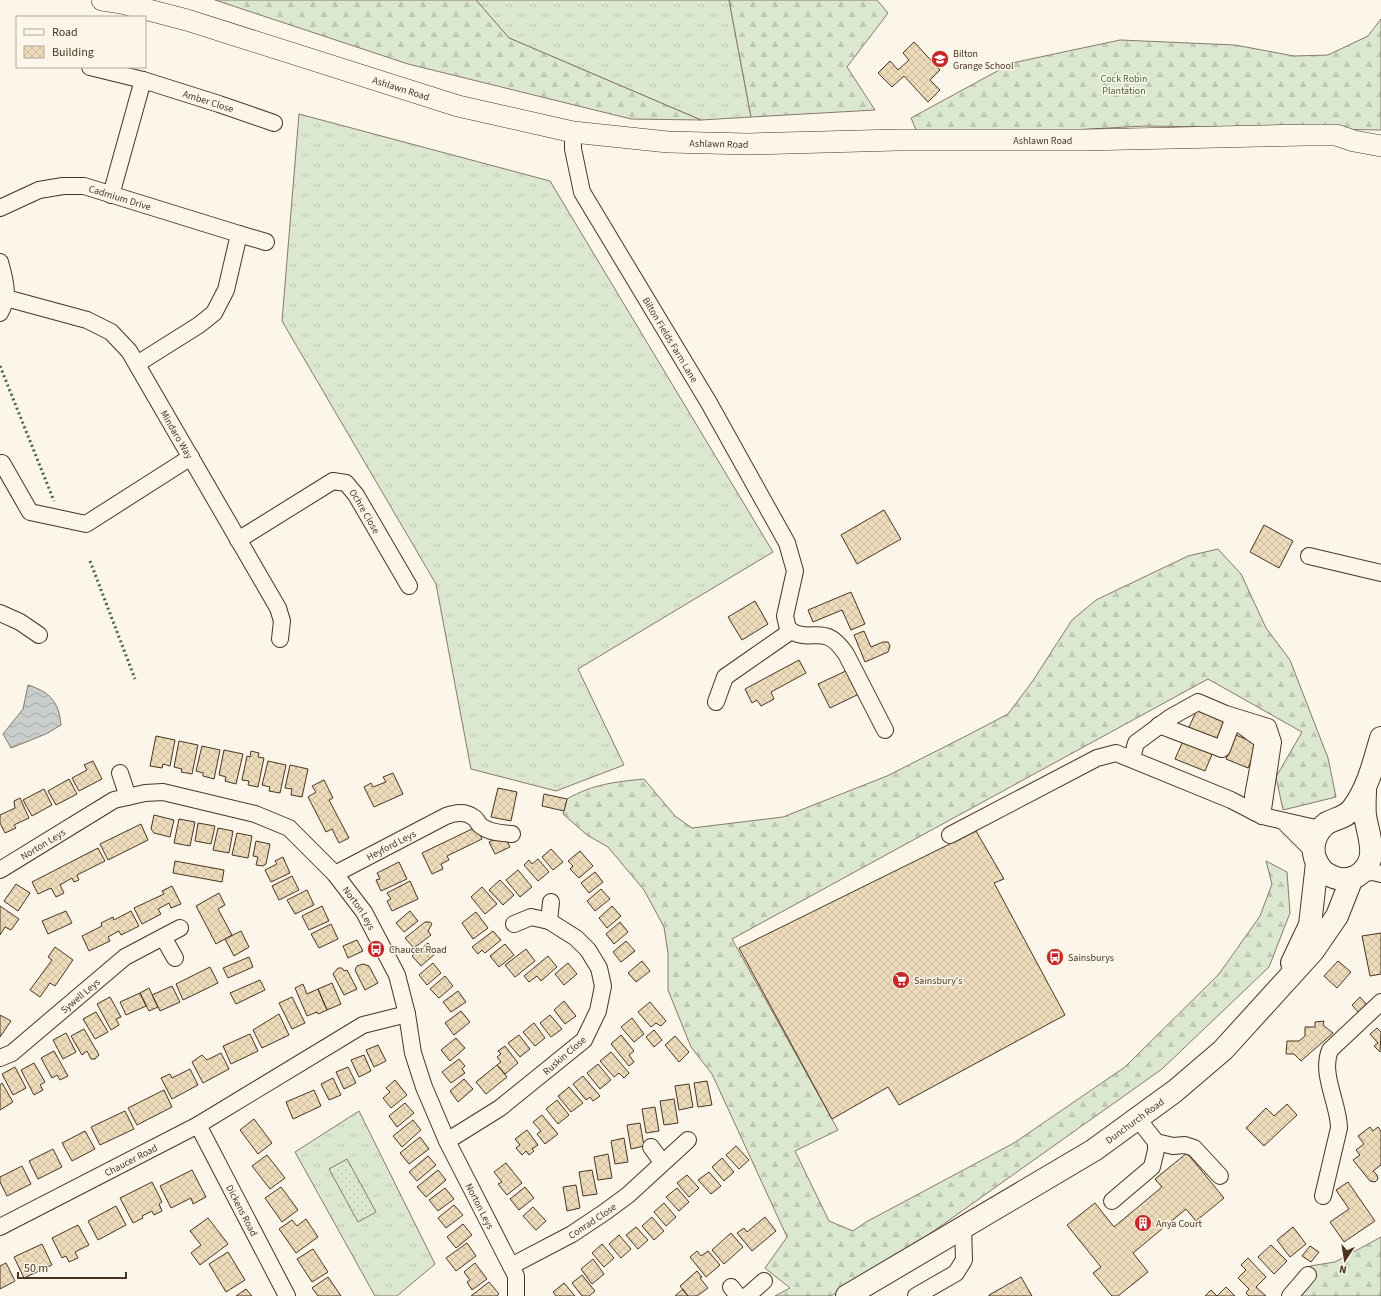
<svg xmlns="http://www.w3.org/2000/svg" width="1381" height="1296" viewBox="0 0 1381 1296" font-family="'Source Sans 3',sans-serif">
	<defs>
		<pattern id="grass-tufts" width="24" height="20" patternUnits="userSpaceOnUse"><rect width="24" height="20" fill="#dce7d0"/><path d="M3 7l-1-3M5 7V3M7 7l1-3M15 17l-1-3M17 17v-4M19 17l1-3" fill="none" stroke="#bec7b2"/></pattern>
		<pattern id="forest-firs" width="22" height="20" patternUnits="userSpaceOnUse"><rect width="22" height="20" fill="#dce7d0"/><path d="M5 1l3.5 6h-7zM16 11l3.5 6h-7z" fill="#bec7b2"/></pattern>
		<pattern id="park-dots" width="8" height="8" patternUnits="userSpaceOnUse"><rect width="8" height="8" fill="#dce7d0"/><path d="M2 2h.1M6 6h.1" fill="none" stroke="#bec7b2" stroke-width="1.8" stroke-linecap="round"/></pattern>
		<pattern id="water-waves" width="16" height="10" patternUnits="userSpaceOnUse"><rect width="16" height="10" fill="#c9cecd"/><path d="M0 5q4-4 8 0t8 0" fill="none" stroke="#a5a8a6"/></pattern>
		<pattern id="building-cross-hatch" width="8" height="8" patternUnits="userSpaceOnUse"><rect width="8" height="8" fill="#ecdcbc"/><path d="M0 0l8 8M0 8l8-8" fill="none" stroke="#ccbda1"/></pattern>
	</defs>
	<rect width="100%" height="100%" fill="#fbf6e9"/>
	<path fill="url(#grass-tufts)" stroke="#887966" d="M476,0H729L751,117L701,120L509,38Z
		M299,114L550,181L773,552L578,669L624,765L556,791L471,769L436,584L282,321Z
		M359,1111L435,1264L397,1296H375L295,1152Z"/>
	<path fill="url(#forest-firs)" stroke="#887966" d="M215,0H476L509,38L701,120L631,119L408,64Z
		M729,0H877L888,13L847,67L875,110L751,117Z
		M1381,19V130L1145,126L1016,133L917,132L911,118L1012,63L1120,40L1235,45L1294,56L1328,55L1368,36Z
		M1218,549L1241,574L1266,628L1290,660L1328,758L1336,797L1283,810L1276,777L1302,732L1208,679L732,939L838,1130L795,1151L829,1221L853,1231L866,1222L1014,1143L1125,1067L1219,974L1260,916L1272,884L1266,861L1287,872L1290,913L1269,967L1162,1069L900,1255L831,1296H775L790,1288L765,1268L787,1237L712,1074L691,1047L668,990V953L664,927L644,890L608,847L587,835L563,814L567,799C593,784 615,782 644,779L675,816L692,828L783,817L887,776L966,736L1008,714L1032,682L1072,620L1096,600L1188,556Z
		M1381,1237V1296H1288L1310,1266L1335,1262Z"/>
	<path fill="url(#park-dots)" stroke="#887966" d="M347,1159L376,1212L358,1222L329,1169Z"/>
	<path fill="url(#water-waves)" stroke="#887966" d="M28,685C50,692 59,702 61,725L46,734L11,748L3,734L23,709Z"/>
	<path fill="url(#building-cross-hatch)" stroke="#4a3520" d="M914,42L940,70L930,80L940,90L928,102L904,76L892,87L878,73L890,61L898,70L909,60L903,53Z
		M884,510L901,539L857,564L841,535Z
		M1264,525L1293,541L1279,568L1250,552Z
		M851,592L865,624L851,630L842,610L813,622L808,610Z
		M755,601L768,624L742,640L728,617Z
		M864,631L871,647L883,642H888L890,646L888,652L865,662L854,635Z
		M799,660L806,673L771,692L774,699L761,706L757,700L752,703L745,689Z
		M848,670L859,694L830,708L818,684Z
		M1198,707L1227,719L1205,771L1175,759Z
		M1236,735L1258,744L1248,768L1226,759Z
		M156,736L175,740L170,766L163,764L162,768L150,766Z
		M179,741L198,745L192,774L181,772L182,769L174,767Z
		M202,746L220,750L214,779L203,776V773L196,771Z
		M224,750L243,754L236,784L225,781L226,777L219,775Z
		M251,751L259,753L258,757L264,758L258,787L248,785L249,781L242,780L247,756L250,757Z
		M93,761L102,779L79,791L72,778L87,770L84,765Z
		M268,761L286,765L280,793L269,791L270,787L262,785Z
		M290,765L308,769L302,797L291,795L292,789L285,788Z
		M393,773L403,794L374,807L364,787L371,783L373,787L386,782L383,777Z
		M69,779L77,794L56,805L48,791Z
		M324,780L333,798L329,800L349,838L339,843L332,829L326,832L308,797L316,792L312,786Z
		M498,788L517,792L511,821L491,817Z
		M44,789L52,805L32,816L23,800Z
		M544,794L567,799L564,811L542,806Z
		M20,798L29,818L14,825L16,828L5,833L0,823V815L15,808L14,801Z
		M154,815L174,820L170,837L154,833L151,829Z
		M179,819L195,822L190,846L174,843Z
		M198,823L215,826L211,844L195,841Z
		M141,824L148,840L108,860L100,844Z
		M476,827L482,839L447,856L449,860L441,864L443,869L432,874L422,853Z
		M218,828L233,831L229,853L213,850Z
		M976,831L1004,879L994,883L1065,1015L899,1105L888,1087L832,1119L739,948Z
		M237,833L252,836L248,858L232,855Z
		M504,835L510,847L495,854L489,842Z
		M256,841L270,844L266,864L263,866L256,865L258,857L253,856Z
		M98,848L105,861L77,875L79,880L74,882L72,878L60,885L64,893L56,897L51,888L38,894L32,882Z
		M551,849L563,862L553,870L542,857Z
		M580,851L593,866L579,878L570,869L573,866L568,861Z
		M283,857L290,873L271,882L265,870L277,864L275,861Z
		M538,859L549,872L538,881L524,865L529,860L532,864Z
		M175,861L224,870L222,882L173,873Z
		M399,862L407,879L381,891L376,880L380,879L377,873Z
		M518,870L532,887L520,897L506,880Z
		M595,872L603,882L589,893L581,883Z
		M292,876L299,890L279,900L272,886Z
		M500,880L514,895L503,905L489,890Z
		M410,881L418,899L392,911L387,901L391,899L387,893Z
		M16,884L30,893L18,911L4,901Z
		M172,886L181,904L171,908L169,903L158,909L161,914L142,924L134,908L164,894L162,891Z
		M482,887L497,904L485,914L471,897Z
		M601,889L610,899L595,911L587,901Z
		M307,890L314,905L295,914L287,900Z
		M219,893L225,905L218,909L232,935L216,944L196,906Z
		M0,906L19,919L11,930L5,927L0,935Z
		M322,906L329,921L309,930L302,916Z
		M612,906L621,916L607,928L599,918Z
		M66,911L72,923L48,934L42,921Z
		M131,911L139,926L121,935L119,931L108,937L110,941L89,951L82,936L102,926L101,923L113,917L114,920Z
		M410,911L418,921L404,932L396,923Z
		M476,912L488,928L473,939L462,923Z
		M425,922H430L432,924L428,931L431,935L414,948L405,938Z
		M620,922L628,932L614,944L606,934Z
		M331,924L338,939L319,948L311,934Z
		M241,931L249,947L234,956L225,939Z
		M493,931L501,940L485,953L482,950L478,954L472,947Z
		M1381,933V974L1370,976L1362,936Z
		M357,940L363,951L348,958L343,946Z
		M626,941L635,951L621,962L613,952Z
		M428,943L436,953L421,966L412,956Z
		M505,944L514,955L499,967L490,956Z
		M55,947L73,960L55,986L50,983L40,997L30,990L52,960L48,957Z
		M526,949L535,961L515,977L505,965Z
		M548,956L557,967L541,981L537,976L529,982L524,976Z
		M249,957L253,967L228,978L223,968Z
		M642,961L650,971L636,982L628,973Z
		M1338,961L1351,972L1337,988L1324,976Z
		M433,963L441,973L427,985L419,975Z
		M568,963L577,974L564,985L555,974Z
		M363,964L369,966L378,983L365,990L355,970L357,966Z
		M210,967L218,983L183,1000L176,984Z
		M338,968H342L344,971L347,970L357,989L344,995L333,974Z
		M445,976L453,986L439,998L430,989Z
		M260,980L265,990L236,1004L230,993Z
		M332,983L341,1004L327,1010L318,989Z
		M303,984L307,994L318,989L327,1010L318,1014L317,1012L307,1016L295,988Z
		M172,986L180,1002L160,1011L152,995Z
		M149,988L158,1007L149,1011L140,993Z
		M458,991L466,1002L451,1012L443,1002Z
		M140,993L146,1006L126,1015L120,1002Z
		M110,997L121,1017L116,1019L119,1025L111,1030L97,1004Z
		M292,997L305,1023L292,1029L279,1003Z
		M1360,997L1367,1005L1359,1013L1352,1005Z
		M564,1001L576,1016L565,1024L554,1010Z
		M650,1002L666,1021L661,1026L656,1023L651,1027L638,1012Z
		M461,1011L470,1022L454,1035L445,1023Z
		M96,1012L108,1032L95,1039L83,1019Z
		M279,1014L289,1035L262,1048L253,1030Z
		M0,1015L11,1021L0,1037Z
		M550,1015L562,1029L551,1037L540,1023Z
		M632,1018L644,1034L634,1042L621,1027Z
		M1324,1021L1323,1025L1333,1033L1301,1061L1294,1054H1286L1287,1041H1299L1305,1036V1027H1315V1022Z
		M534,1023L545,1038L535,1046L523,1032Z
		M1377,1028L1381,1032L1380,1052L1374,1046L1378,1043L1370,1034Z
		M84,1029L99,1055L95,1059H91L87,1051L82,1055L71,1036Z
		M654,1030L662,1040L654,1047L646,1037Z
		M66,1033L76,1052L63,1059L53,1040Z
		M250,1034L258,1051L231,1064L223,1046Z
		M519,1035L530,1049L520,1057L508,1043Z
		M621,1035L634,1051L629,1055L634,1062L629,1066L611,1044Z
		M675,1036L689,1052L679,1062L665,1045Z
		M456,1038L465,1048L450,1061L441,1050Z
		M378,1045L386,1061L374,1067L366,1050Z
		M505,1046L518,1063L505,1074L497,1065L501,1062L497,1057L501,1054L498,1051Z
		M54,1051L68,1076L60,1080L57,1075L52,1078L41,1058Z
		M611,1052L629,1073L624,1078L619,1073L614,1077L600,1061Z
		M221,1053L229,1069L203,1083L192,1062L202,1055L207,1060Z
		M364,1055L371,1071L359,1077L351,1060Z
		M459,1059L465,1066L462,1069L465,1073L451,1083L442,1072Z
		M34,1063L45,1082L40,1085L43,1090L34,1095L21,1070Z
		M598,1064L611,1080L600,1089L587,1073Z
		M497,1065L507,1077L486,1094L476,1082Z
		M15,1067L26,1088L13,1095L2,1074Z
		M348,1067L356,1083L344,1089L336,1072Z
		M190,1069L198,1085L172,1099L161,1078L170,1074L172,1078Z
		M583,1076L600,1096L593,1101L590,1097L586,1100L573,1084Z
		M333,1078L341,1095L329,1100L321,1084Z
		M464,1079L473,1089L458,1102L450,1091Z
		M395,1080L407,1095L391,1108L383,1098L390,1092L386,1088Z
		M707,1081L712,1105L698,1107L694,1083Z
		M2,1083L13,1102L0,1110V1085Z
		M689,1084L693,1107L679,1110L675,1086Z
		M569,1087L583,1103L571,1112L558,1096Z
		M164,1090L172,1107L137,1125L128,1108Z
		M314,1090L321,1106L293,1119L286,1102Z
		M674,1099L678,1123L664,1125L660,1101Z
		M557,1100L569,1115L558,1124L546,1109Z
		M405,1103L414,1113L397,1127L389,1116Z
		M1287,1104L1297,1115L1264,1146L1246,1128L1266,1108L1274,1116Z
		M655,1107L659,1131L646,1133L642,1109Z
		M125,1111L134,1129L100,1145L91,1127Z
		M542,1115L558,1134L545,1144L537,1134L541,1131L533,1122Z
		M254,1119L272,1143L258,1154L240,1130Z
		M413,1120L421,1130L402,1147L393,1136Z
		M640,1123L644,1146L631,1149L627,1125Z
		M1370,1127L1373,1131L1378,1127L1381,1131V1165L1373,1171L1377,1175L1378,1179L1375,1182L1370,1181L1353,1160L1360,1155L1356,1150L1364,1144L1358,1136Z
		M527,1130L538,1145L532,1149L534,1151L529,1155L526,1151L522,1155L516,1148L520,1145L515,1139Z
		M85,1131L95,1149L72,1161L62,1143Z
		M420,1137L429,1149L409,1164L400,1153Z
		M624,1138L628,1162L615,1164L611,1141Z
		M736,1146L749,1160L739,1169L726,1155Z
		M53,1149L62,1167L38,1179L29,1161Z
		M1187,1153L1224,1198L1196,1221L1186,1209L1133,1253L1148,1272L1118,1296H1112L1093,1273L1101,1267L1067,1225L1095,1203L1114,1227L1162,1187L1155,1179Z
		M608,1154L612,1178L598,1180L594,1157Z
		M267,1155L285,1178L270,1189L252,1166Z
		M428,1156L436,1165L417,1181L409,1172Z
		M722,1158L734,1172L724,1181L712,1167Z
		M506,1163L522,1183L507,1195L498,1184L502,1182L494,1172Z
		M22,1166L31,1184L7,1196L0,1182V1177Z
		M192,1170L206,1197L193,1204L191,1198L171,1208L160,1186Z
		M438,1170L446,1180L426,1197L417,1187Z
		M592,1170L597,1194L583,1196L579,1172Z
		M709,1172L721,1186L711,1194L698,1180Z
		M687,1175L699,1188L689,1197L677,1183Z
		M152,1182L162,1202L159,1204L162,1211L154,1215L152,1211L142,1216L143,1218L133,1223L120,1198Z
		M1348,1182L1375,1221L1344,1242L1330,1222L1349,1209L1336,1190Z
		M576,1185L580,1208L567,1211L563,1187Z
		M281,1187L298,1210L282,1222L265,1198Z
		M525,1187L534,1198L519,1210L510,1199Z
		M445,1188L454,1199L438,1211L429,1200Z
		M677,1188L689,1202L679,1211L666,1197Z
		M664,1203L676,1217L666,1226L654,1212Z
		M454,1205L463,1215L446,1228L438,1218Z
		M116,1206L126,1225L98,1240L88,1221Z
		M533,1207L546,1221L536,1230L523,1216Z
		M652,1217L664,1231L654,1240L642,1226Z
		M765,1217L776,1231L752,1251L737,1233L744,1228L747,1232Z
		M208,1218L228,1244L200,1265L191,1253L201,1245L190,1231Z
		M306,1219L318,1237L296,1253L279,1229L292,1220L297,1226Z
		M463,1224L472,1235L456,1248L447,1237Z
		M78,1225L89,1245L75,1252L78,1258L69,1262L66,1256L62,1258L52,1238Z
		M636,1227L648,1240L638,1249L626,1235Z
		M1293,1227L1306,1244L1290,1257L1277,1240Z
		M731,1233L743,1247L724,1264L712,1250Z
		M619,1235L631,1249L621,1258L609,1244Z
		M467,1243L476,1256L456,1271L446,1258Z
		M42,1244L52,1265L24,1278L14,1257Z
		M602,1244L614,1258L604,1267L592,1253Z
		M1271,1245L1287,1261L1274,1274L1258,1257Z
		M1310,1246L1319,1252L1311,1262L1302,1256Z
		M313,1249L328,1272L312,1282L297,1259Z
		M697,1251L701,1256L708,1251L720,1265L706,1277L690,1257Z
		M228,1252L245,1280L226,1292L209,1264Z
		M1248,1258L1266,1277L1256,1287L1266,1296H1249L1246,1293L1249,1289L1238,1278L1246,1270L1241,1265Z
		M593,1259L604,1274L592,1284L581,1269Z
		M6,1263L15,1281L0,1289V1266Z
		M475,1263L487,1279L472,1290L467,1282L470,1280L464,1272Z
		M697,1271L702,1277L700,1278L708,1288L697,1296H688L680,1286Z
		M582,1275L595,1291L589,1296H582L572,1283Z
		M328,1277L341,1296H318L312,1288Z
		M1021,1277L1032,1296H989V1295Z
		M489,1282L499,1294L497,1296H471Z
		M564,1283L575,1296H556L553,1292Z
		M1226,1287L1235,1296H1217Z
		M246,1289L252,1296H236Z
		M683,1289L688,1296H675Z
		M1211,1290L1217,1296H1205Z"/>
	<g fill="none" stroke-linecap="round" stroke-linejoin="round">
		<defs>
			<g id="minor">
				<path d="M90,67L143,80"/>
				<path id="s1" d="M573,132V149L582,192L709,403L787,543L795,571L785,616L788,629C812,646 823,620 846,654L885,730"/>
				<path id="s2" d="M111,195L143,80L219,104L274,123"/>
				<path id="s3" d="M0,208L39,190L63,186H84L239,234L226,290L214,313L199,325L137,364"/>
				<path d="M239,234L266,242"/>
				<path d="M0,262C5,280 10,296 0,313"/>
				<path id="s4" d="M6,298L87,320L111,332L129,351L278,608L282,621L280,639"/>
				<path d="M0,464L2,463L30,512L86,524L191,457"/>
				<path id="s5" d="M238,540L333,481L346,483L356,495L409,586"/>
				<path d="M1309,556L1381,573"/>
				<path d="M0,613L20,622L39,635"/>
				<path d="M716,702L725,677L791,631"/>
				<path d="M1237,722L1263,741L1253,796L1254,812"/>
				<path d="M1159,725L1222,749L1233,720"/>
				<path d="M1132,758L1136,743L1171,717L1198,702L1226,714L1268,727L1273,742L1262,816"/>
				<path d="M120,773L128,797"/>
				<path d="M1284,822L1314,852"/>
				<path d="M950,835L1097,758L1116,753L1231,800L1262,816L1320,829"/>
				<path id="s6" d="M0,870L114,800L145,793L163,792L255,814L289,828L335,874L364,912L397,975L407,1014L413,1053L424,1087L447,1141L511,1266L516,1276V1296"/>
				<path d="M1363,873L1373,872L1381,874"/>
				<path id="s7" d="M335,874L446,816C454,813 465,811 473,817C477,819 478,824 481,826C490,833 502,833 512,834"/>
				<path d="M549,921L551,902"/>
				<path d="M163,937L175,958"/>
				<path id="s8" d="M0,1058L12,1053L125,957L180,928"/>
				<path id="s9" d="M198,1125L287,1296"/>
				<path d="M447,1141L500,1108L584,1040L598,1011L603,986L599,968L588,950L576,938L549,921L531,917L514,924"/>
				<path d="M1156,1142L1173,1146L1185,1145L1194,1148L1220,1176"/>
				<path d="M651,1147L662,1162"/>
				<path d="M1323,1196L1339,1128C1339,1104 1320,1074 1330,1050L1381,1002"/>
				<path d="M1112,1201L1152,1167L1156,1150V1142L1138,1119"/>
				<path id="s10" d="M0,1227L198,1125L363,1025L407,1014"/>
				<path id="s11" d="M511,1266L572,1234L605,1212L628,1195L688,1140"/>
				<path d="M731,1287L738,1296"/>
				<path d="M747,1296L764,1281"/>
				<path d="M916,1296L956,1273L964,1260L963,1226"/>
				<path d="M1290,1296L1308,1275"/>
			</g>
			<g id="major">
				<path id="s12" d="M102,0L122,3L187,20L458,106L573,132L668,142L748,144L897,140H1085L1308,135H1336L1354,141L1381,146"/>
			</g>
			<g id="highway">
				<path d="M1365,790C1365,798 1364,807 1365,815C1368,837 1381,860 1357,876C1349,880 1339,880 1331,876C1323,873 1318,866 1315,858C1311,845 1316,831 1327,823C1336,818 1346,818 1353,808C1368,788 1374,762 1381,738"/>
				<path d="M1292,963L1310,925L1317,863"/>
				<path id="s13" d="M847,1296L1094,1150L1175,1091L1223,1050L1313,951L1337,916L1352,878"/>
			</g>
		</defs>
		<use href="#minor" stroke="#4a3520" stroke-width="18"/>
		<use href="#major" stroke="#4a3520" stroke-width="22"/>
		<use href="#highway" stroke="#4a3520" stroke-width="24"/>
		<use href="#minor" stroke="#fbf6e9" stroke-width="16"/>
		<use href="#major" stroke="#fbf6e9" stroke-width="21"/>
		<use href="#highway" stroke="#fbf6e9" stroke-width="22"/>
		<path stroke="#436837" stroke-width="3" stroke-dasharray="2 3" stroke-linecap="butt" d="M0,366L54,501
			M90,561L135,679"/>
	</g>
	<defs>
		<symbol id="school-disc" viewBox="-11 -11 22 22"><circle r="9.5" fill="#c62828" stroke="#fbf6e9"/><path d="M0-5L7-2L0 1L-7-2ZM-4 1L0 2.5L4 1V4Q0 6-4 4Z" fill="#fff"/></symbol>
		<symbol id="bus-disc" viewBox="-11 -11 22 22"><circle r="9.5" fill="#c62828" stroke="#fbf6e9"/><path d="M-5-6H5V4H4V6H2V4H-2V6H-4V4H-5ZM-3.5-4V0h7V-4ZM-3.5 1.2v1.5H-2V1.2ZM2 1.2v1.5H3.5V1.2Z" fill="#fff"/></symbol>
		<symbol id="supermarket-disc" viewBox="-11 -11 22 22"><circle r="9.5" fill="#c62828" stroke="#fbf6e9"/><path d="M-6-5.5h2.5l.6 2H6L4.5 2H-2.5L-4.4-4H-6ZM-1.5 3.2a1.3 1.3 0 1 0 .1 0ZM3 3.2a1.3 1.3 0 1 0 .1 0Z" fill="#fff"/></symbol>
		<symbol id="building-disc" viewBox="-11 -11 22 22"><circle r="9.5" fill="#c62828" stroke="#fbf6e9"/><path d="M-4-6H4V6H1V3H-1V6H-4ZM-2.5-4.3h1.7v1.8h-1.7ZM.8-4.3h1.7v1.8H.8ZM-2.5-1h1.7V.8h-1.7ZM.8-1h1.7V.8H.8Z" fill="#fff"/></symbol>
	</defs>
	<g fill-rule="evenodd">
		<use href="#school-disc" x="930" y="49" width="20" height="20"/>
		<use href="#bus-disc" x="366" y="939" width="20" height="20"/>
		<use href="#bus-disc" x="1045" y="947" width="20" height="20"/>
		<use href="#supermarket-disc" x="891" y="970" width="20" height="20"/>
		<use href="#building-disc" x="1133" y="1213" width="20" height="20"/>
	</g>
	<g text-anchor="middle" stroke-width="3" stroke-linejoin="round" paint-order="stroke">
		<g font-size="10" fill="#4a3520" stroke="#fbf6e9" text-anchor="start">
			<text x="953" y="57">Bilton<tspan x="953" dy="12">Grange School</tspan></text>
			<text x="389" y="953">Chaucer Road</text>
			<text x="1068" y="961">Sainsburys</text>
			<text x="914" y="984">Sainsbury's</text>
			<text x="1156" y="1227">Anya Court</text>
		</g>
		<g font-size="10" fill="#436837" stroke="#fbf6e9">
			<text x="1124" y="82">Cock Robin<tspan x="1124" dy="12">Plantation</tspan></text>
		</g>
		<g font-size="10" fill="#4a3520" stroke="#fbf6e9">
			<text dy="4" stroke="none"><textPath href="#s12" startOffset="312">Ashlawn Road</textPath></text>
			<text dy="4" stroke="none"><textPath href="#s2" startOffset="188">Amber Close</textPath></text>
			<text dy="4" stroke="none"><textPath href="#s12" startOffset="960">Ashlawn Road</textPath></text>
			<text dy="4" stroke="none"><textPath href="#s12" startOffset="636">Ashlawn Road</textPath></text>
			<text dy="4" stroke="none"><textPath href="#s3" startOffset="126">Cadmium Drive</textPath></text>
			<text dy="4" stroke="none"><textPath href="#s1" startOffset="233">Bilton Fields Farm Lane</textPath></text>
			<text dy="4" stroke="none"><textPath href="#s4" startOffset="233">Mindaro Way</textPath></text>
			<text dy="4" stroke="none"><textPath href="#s5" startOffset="159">Ochre Close</textPath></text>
			<text dy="4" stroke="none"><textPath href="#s6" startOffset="50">Norton Leys</textPath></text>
			<text dy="4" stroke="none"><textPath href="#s7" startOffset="63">Heyford Leys</textPath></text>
			<text dy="4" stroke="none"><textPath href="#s6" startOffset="422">Norton Leys</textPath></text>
			<text dy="4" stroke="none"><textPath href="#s8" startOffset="102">Sywell Leys</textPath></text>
			<text transform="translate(564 1055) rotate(-41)" y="4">Ruskin Close</text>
			<text dy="4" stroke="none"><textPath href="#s13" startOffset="337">Dunchurch Road</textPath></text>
			<text dy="4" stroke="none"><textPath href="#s10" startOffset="147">Chaucer Road</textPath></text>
			<text dy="4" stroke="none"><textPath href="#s6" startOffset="746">Norton Leys</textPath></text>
			<text dy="4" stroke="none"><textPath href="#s9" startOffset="96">Dickens Road</textPath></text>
			<text dy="4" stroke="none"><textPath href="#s11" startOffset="93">Conrad Close</textPath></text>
		</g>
	</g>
	<rect x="16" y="16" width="130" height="52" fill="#fbf6e9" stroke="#b4a999"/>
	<rect x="24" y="29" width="20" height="6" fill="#fbf6e9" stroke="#b4a999"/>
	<text x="52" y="36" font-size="12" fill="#4a3520">Road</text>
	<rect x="24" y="46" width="20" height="12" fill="url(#building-cross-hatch)" stroke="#b4a999"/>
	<text x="52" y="56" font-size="12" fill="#4a3520">Building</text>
	<g transform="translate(1345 1260) rotate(192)" stroke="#fbf6e9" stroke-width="3" paint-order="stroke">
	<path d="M0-3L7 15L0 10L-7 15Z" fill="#4a3520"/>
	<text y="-6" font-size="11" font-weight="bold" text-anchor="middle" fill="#4a3520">N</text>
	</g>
	<path d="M18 1272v6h108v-6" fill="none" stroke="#4a3520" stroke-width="2"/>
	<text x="24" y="1272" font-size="12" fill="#4a3520" stroke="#fbf6e9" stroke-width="3" paint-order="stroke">50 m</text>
</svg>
